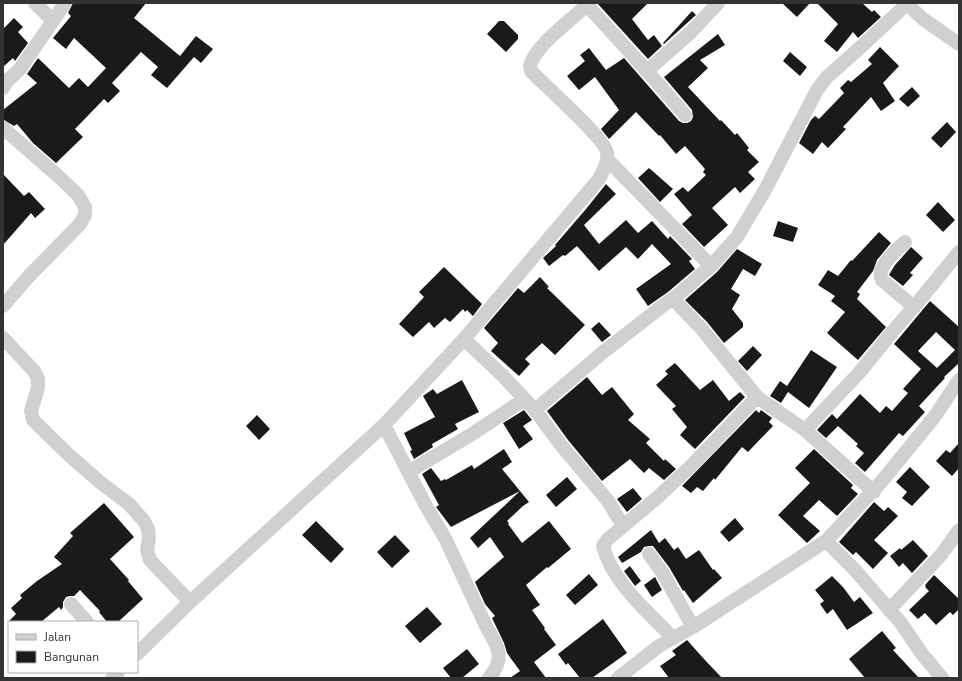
<svg xmlns="http://www.w3.org/2000/svg" width="962" height="681" viewBox="0 0 962 681" font-family="'Nunito Sans',sans-serif">
	<rect width="100%" height="100%" fill="#fff"/>
	<path fill="#1a1a1a" fill-rule="evenodd" d="M73,3H146L134,18L180,56L196,36L213,49L201,63L194,57L167,88L151,75L158,67L141,52L112,83L120,91L108,103L104,99L75,129L83,137L56,163L33,143L17,124L14,126L4,120L3,110L37,83L27,74L38,58L69,88L79,78L88,87L106,68L74,38L66,49L53,38L71,16L68,13Z
		M597,3H648L632,19L648,40L654,35L662,46L648,59Z
		M782,3H810L797,17Z
		M817,3H862L872,12L874,10L881,17L858,38L853,32L837,52L824,41L838,24Z
		M692,11L696,15L664,44L663,43Z
		M14,18L23,27L18,32L28,43L15,61L13,58L3,67V29Z
		M499,21H504L518,35V39L506,52L487,34Z
		M718,34L725,45L700,60L708,68L688,87L720,121L721,120L735,135L737,133L749,148L747,150L759,162L748,172L755,179L740,193L735,187L712,208L728,225L704,247L682,224L692,215L674,194L683,187L688,192L706,175L703,172L705,169L685,146L676,154L660,135L659,136L636,112L609,139L601,129L619,110L595,77L579,90L567,76L585,61L580,55L589,48L606,70L624,58L679,121L683,123H687L691,121L693,117L692,110L664,77Z
		M880,47L899,66L883,83L895,101L881,111L871,97L843,127L846,129L828,148L822,142L813,154L799,143L811,120L815,116L819,119L844,93L840,88L848,80L851,82L872,64L868,60Z
		M790,52L807,67L800,76L783,61Z
		M912,87L920,96L908,107L899,99Z
		M947,122L956,132L941,148L931,138Z
		M649,168L673,189L660,202L638,178Z
		M3,174L24,196L29,192L45,209L35,218L31,213L3,245Z
		M606,184L616,194L584,225L599,244L626,220L638,233L652,221L668,239L670,236L692,259L689,261L695,269L668,292L648,306L636,289L671,264L652,244L638,259L626,247L599,271L577,246L565,256L563,255L549,266L543,258L556,246L555,245L586,209Z
		M938,202L955,220L943,232L926,215Z
		M778,221L798,228L793,242L773,236Z
		M879,232L891,243L877,260L873,271L857,292L860,294L857,299L886,327L858,360L827,333L845,312L831,301L835,296L818,285L828,270L838,276L851,260L852,261Z
		M911,247L923,258L910,273L913,275L903,286L889,275L890,273L895,265Z
		M737,249L762,264L755,276L743,269L731,289L740,295L732,309L743,323V327L724,343L707,322L685,300L717,272Z
		M444,267L482,304L473,316L467,310L465,312L463,309L450,322L445,318L434,328L429,322L413,337L399,324L424,297L419,292Z
		M540,277L549,287L547,288L585,325L555,355L542,343L525,359L530,364L519,376L491,351L498,343L484,328L518,288L524,293Z
		M930,301L959,327V363L944,377L945,378L919,406L925,412L903,436L899,433L865,472L855,463L864,453L856,446L858,444L838,426L826,438L817,430L832,414L837,419L860,394L880,413L886,406L892,411L908,393L903,389L921,369L894,344ZM936,332L955,350L937,368L918,351Z
		M599,322L611,335L602,342L591,329Z
		M753,346L762,355L747,371L738,361Z
		M811,350L837,367L809,408L788,392L781,403L770,396L780,381L787,386Z
		M675,363L700,390L713,380L729,401L740,392L745,397L695,449L680,435L687,427L672,409L676,406L656,385L668,374L665,371Z
		M587,377L602,395L612,387L634,414L628,420L650,439L646,443L664,461L665,459L676,469L664,480L649,468L644,473L630,459L602,481L568,440L547,411Z
		M462,380L479,412L455,424L458,429L432,444L433,447L414,459L410,451L412,450L404,433L435,417L423,396L433,389L437,394Z
		M524,410L532,420L523,426L533,439L519,449L503,423Z
		M756,410L759,413L761,410L772,418L769,422L773,426L748,452L742,447L715,480L714,478L703,491L697,487L691,493L682,486Z
		M257,415L270,429L259,440L246,426Z
		M959,443V468L952,476L936,461L946,450L950,453Z
		M504,449L512,462L502,469L520,491L451,527L436,507L439,505L422,474L431,468L441,481L445,479L446,480L472,465L474,469Z
		M814,449L853,485L851,488L858,494L837,516L819,500L803,516L820,531L807,543L778,515L810,483L795,468Z
		M910,467L930,487L912,506L902,498L907,492L896,482Z
		M567,477L577,489L556,507L546,495Z
		M633,488L642,499L627,512L617,499Z
		M520,491L529,502L523,506L507,521L509,523L508,524L522,543L549,521L571,549L548,568L547,567L526,585L540,605L532,610L545,628L544,629L556,645L534,662L546,678H510L520,671L507,653L504,643L492,618L495,616L485,604L475,582L504,557L490,537L478,548L470,538Z
		M874,502L884,511L888,507L898,516L874,540L888,553L873,569L856,552L853,555L839,542Z
		M104,503L134,537L110,559L129,580L128,581L143,599L118,622H107L99,612L100,611L80,590L74,596H70L66,597L63,602V607L61,610L59,607L41,622H8L16,614L11,608L22,598L20,595L37,581L62,564L54,557L73,536L70,533Z
		M735,518L744,529L729,542L720,532Z
		M316,521L344,549L331,563L302,535Z
		M651,530L659,543L665,538L674,550L678,547L686,559L699,550L713,570L714,569L722,578L693,603L684,590L683,591L669,567L653,546H649L644,547L641,552L622,563L618,557Z
		M395,535L410,551L392,568L377,552Z
		M913,540L928,556L912,573L903,563L899,567L890,556L900,548L901,550Z
		M630,566L641,581L635,586L624,571Z
		M589,574L598,585L575,605L566,595Z
		M934,575L959,599V609L953,615L950,612L936,625L925,613L918,619L909,610L929,591L925,587L926,586L925,585Z
		M832,576L843,587L854,602L860,597L873,613L847,630L833,609L827,614L820,604L824,601L815,590Z
		M655,577L662,590L652,597L644,585Z
		M427,607L442,624L420,643L405,626Z
		M603,619L627,653L592,678H580L568,663L566,665L558,654Z
		M882,631L896,648L893,650L919,678H865L849,659Z
		M687,640L704,659L722,678H669L660,666L676,655L672,651Z
		M467,649L479,664L462,678H451L443,668Z"/>
	<g fill="none" stroke-linecap="round" stroke-linejoin="round">
		<path stroke="#d0d0d0" stroke-width="14" d="M35,3L53,21
			M906,3L923,19L959,44
			M587,5L647,71L685,115
			M647,71L691,32L718,3
			M3,88L7,81L20,69L65,3
			M3,128L57,175L78,195L85,207V215L80,224L29,276L3,306
			M607,159L711,266
			M673,299L701,328L757,397L805,430L874,492
			M914,307L959,252
			M3,338L34,371L38,379V388L31,411L33,420L70,456L101,483L129,504L144,521L148,529L149,538L147,550L150,560L190,602
			M464,339L504,377L535,410L561,445L608,501L623,526
			M535,410L602,353L665,304L673,299L711,266L737,237L765,190L817,90L827,77L863,45L908,3
			M384,425L426,506L446,540L486,626C498,647 506,658 489,678
			M805,430L859,373L893,331L914,307L882,280C875,268 897,250 905,242
			M408,472L469,436L525,399
			M826,541L855,570L901,623L922,654L942,678
			M649,554L662,572L693,627
			M71,604L87,622
			M889,610L941,555L959,530
			M673,638C648,612 612,582 603,546L608,539L659,496L692,465L757,397
			M137,654L190,602L384,425L464,339L599,179C603,171 609,162 607,153C606,140 551,91 539,79L531,71L530,66C535,45 573,19 589,3
			M112,678L118,672
			M618,678L659,646L693,627L826,541L882,481L935,416L959,380"/>
	</g>
	<rect width="962" height="681" fill="none" stroke="#333333" stroke-width="8"/>
	<rect x="8" y="621" width="130" height="52" fill="#ffffff" stroke="#adadad"/>
	<rect x="16" y="634" width="20" height="6" fill="#d0d0d0" stroke="#adadad"/>
	<text x="44" y="641" font-size="12" fill="#333333">Jalan</text>
	<rect x="16" y="651" width="20" height="12" fill="#1a1a1a" stroke="#adadad"/>
	<text x="44" y="661" font-size="12" fill="#333333">Bangunan</text>
</svg>
